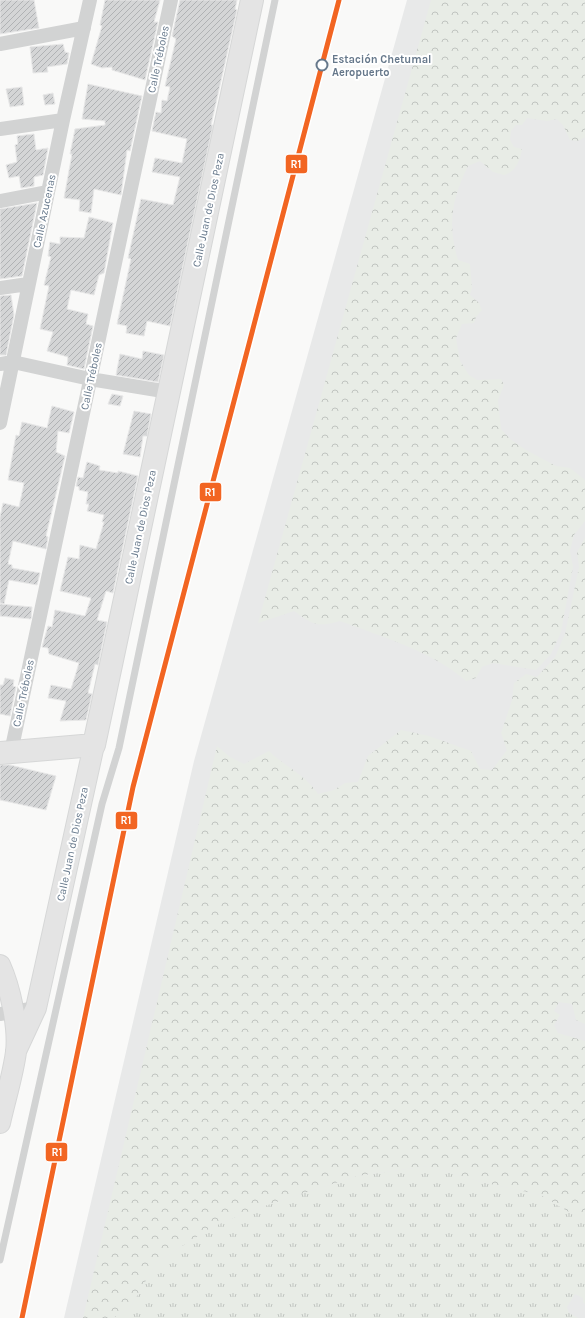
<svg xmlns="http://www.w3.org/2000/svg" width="585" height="1318" viewBox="0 0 585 1318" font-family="Karla,sans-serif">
	<defs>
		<pattern id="grass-tufts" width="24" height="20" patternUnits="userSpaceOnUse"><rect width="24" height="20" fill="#e8ece6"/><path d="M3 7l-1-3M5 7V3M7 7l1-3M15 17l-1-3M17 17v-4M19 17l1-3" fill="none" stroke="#c0c4c0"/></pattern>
		<pattern id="forest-crowns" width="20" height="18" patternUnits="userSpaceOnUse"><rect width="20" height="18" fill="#e8ece6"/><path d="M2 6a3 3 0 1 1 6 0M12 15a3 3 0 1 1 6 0" fill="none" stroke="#c0c4c0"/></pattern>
		<pattern id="building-hatch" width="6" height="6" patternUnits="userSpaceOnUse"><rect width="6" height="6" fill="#d4d5d6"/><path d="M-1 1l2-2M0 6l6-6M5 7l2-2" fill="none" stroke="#b0b2b4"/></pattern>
	</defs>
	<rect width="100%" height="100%" fill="#f9f9f8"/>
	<path fill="#e8e9e9" d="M407,0H585V1318H64L194,761Z"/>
	<path fill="url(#grass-tufts)" d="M428,1166L481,1182L541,1195L585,1222V1304L583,1302V1298L575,1294L567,1307L569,1313L578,1318H112L129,1309L157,1262L212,1227L252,1210L357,1176Z"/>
	<path fill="url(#forest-crowns)" d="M431,0H585V137L578,141L570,140L563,125L557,119L547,121L527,118L522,125H516L511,131L510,140L514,147L522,149C520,160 516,172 504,175L493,172L480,161L468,166C452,198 447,225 458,260L470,264L472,288L470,295L479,303L482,310L476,317L474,323L462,324L456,338L460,361L469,375L477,380L501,379L504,385L498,400L501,429L510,439L526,450L556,466L570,468L585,480V521L574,535L570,551L573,567L561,632L551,654L536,670L493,663L482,667L476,678L466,681C434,652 380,636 340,621C317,628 312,624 294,611L258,623Z
		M585,538V1024L576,1020L572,1004L559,1002L554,1011L560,1015L554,1025L558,1033L585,1041V1222L541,1195L481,1182L428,1166L357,1176L252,1210L212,1227L157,1262L129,1309L112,1318H83L217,746L230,757L244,764L269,751C286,768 304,773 318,794L334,790L345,783L358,782L368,756L401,730L429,736L471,751L480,769L492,770L507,750L501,733L512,700L514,683L526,674L537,677L555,657L565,634L579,567L577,552Z"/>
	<path fill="url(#building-hatch)" stroke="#e8e8e8" d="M0,0H34L39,28L0,34Z
		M105,0H160L154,22H158L145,80L112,70V67L102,68L91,64L102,26L100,25Z
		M180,0H237L235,9L237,10L211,125H213L170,326L147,321L144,336L126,333L127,326L117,324L131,259L128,258L141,199L173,205L180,177L152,172L155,158L182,163L187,139L152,131L156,112L161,113L162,100L167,101L170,87L165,86L176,39L172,36Z
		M63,44L65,52L69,53L67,64L47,67L48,72L33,73L30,47Z
		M88,84L142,96L130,151L127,150L121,195L94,189L91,213L79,211L80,200L64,198L72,154H70L75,129L105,125V121L82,119Z
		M22,87L24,105L10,107L6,89Z
		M53,93L55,104L45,105L43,95Z
		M34,134L36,150L48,148L43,175L34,177V186L21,188L19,176L9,178L6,165L17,162L15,145L18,144L17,136Z
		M37,203L22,276L0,279V209Z
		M89,217L113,223L104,273L99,275L94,295L71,290L67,309L88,314L86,324L93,326L84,369L67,365L68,357L47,351L53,332L40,329L49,286L44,285L51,257L48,256L50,242L60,244V237L84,238Z
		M11,295L14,315L6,355H0V296Z
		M143,351L164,355L158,382L116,375L120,354L142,359Z
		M112,394L123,396L120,406L108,404Z
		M52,406L74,412L69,433L58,431L56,452L65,456L46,536L48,537L46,549L13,541L8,564L12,565V568L40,573L37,585L9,580L4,604L0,603V517L3,503L19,507L24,483L8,480L16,435L19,436L22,422L47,428Z
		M134,411L151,414L147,436H143L140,457L123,454Z
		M87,462L100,466L99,470L118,473V471L138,476L113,593L106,591L97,620L107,622L98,665L95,664L88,693L92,694L86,720L60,721L66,701L48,698L51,685L71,689L79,663L49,654L48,648L42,647L48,626L52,627L55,610L85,616L91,598L60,591L68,557L79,559L80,545L96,549L104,522H102L104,515L87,511L89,504H86L88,492L79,490V487L76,486L78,477L83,478Z
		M0,604L32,607L31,619L0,616Z
		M5,678L14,680L13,686L16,687L10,716L0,714V685H3Z
		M0,765H10L56,776L46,810L0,800Z"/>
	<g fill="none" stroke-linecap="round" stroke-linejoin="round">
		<defs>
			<path id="secondary" d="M0,965C10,987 19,1027 16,1052C13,1075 5,1100 0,1123
				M16,1051L36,1008L94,745"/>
			<path id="primary" d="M0,753L94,745L252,0"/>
		</defs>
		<use href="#secondary" stroke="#d6d7d7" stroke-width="22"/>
		<use href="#primary" stroke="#d6d7d7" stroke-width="24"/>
		<path stroke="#d2d3d3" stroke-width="7" d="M0,1260L102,804L119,748L275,0"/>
		<path stroke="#d2d3d3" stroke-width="14" d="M0,44L84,28
			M0,129L63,120
			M0,201L48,192
			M0,288L28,284
			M0,364L13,362L90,379L169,392
			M0,423L63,120L90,0
			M11,752L171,0
			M0,1014L36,1008"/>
		<use href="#secondary" stroke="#e4e4e4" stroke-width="20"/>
		<use href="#primary" stroke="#e4e4e4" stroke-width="22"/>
		<defs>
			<path id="rail-1" d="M22,1318L133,787L339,0"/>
		</defs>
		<use href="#rail-1" stroke="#fff" stroke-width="8"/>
		<use href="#rail-1" stroke="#f26522" stroke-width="5"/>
	</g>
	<circle fill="#fff" stroke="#66788b" stroke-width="2" cx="322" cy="65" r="5.5"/>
	<g text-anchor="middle" stroke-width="4" stroke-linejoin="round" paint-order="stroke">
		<g font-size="11" fill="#66788b" stroke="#fff">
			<text transform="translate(158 59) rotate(-78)" y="4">Calle Tréboles</text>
			<text transform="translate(208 210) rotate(-78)" y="4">Calle Juan de Dios Peza</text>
			<text transform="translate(44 211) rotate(-78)" y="4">Calle Azucenas</text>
			<text transform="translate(91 376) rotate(-78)" y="4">Calle Tréboles</text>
			<text transform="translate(140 527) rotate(-78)" y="4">Calle Juan de Dios Peza</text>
			<text transform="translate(23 693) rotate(-78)" y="4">Calle Tréboles</text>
			<text transform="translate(72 844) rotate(-78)" y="4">Calle Juan de Dios Peza</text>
		</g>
		<g font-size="11" font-weight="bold" fill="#66788b" stroke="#fff" text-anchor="start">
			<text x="332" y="63">Estación Chetumal<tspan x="332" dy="13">Aeropuerto</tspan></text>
		</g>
	</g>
	<g stroke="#fff" stroke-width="1.5">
		<rect x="285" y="154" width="23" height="20" rx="4" fill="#f26522"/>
		<rect x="199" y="482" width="23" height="20" rx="4" fill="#f26522"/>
		<rect x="115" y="811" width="23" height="19" rx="4" fill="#f26522"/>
		<rect x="45" y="1142" width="23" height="20" rx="4" fill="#f26522"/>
	</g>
	<g font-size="11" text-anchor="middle" font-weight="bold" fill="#fff">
		<text x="296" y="168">R1</text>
		<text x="210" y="496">R1</text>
		<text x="126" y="824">R1</text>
		<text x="57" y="1156">R1</text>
	</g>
</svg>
